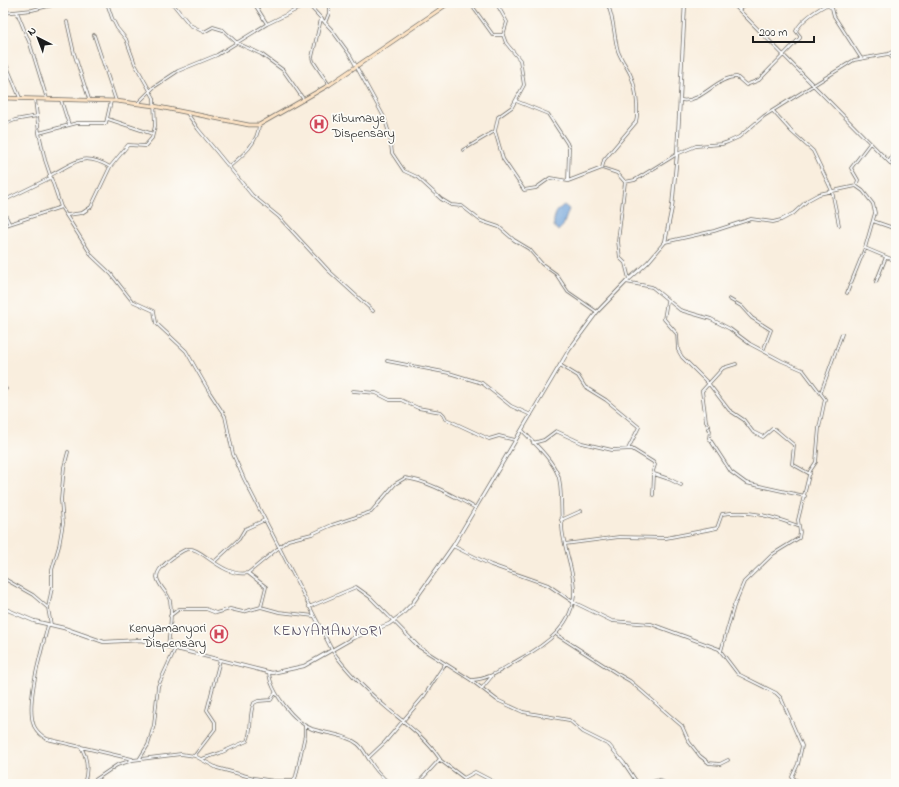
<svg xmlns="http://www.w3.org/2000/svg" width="899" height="787" viewBox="0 0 899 787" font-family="'Indie Flower',sans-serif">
	<rect width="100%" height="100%" fill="#fdfcf7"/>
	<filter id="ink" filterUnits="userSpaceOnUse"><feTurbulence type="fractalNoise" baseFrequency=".025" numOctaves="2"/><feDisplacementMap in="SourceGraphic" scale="8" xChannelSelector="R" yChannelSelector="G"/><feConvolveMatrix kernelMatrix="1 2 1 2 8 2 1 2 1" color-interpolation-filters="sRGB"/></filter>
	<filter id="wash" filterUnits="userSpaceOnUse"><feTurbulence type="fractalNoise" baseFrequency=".012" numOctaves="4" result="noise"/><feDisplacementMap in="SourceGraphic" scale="16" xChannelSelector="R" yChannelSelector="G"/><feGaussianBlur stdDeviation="0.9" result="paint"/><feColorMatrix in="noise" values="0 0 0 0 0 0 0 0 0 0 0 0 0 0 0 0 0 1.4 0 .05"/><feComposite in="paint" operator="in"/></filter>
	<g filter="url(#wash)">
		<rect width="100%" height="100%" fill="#f9eede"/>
		<path fill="#6a9fd7" stroke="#435e7a" d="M564,205L569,209L563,226L558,231L554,226C553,217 556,210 564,205Z"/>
	</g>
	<g filter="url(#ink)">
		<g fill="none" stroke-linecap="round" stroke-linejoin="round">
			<defs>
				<path id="minor" d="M172,3L190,25L204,32L213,27L223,30L237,43L261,54L283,70L304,100
					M254,3L267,24
					M307,3L331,29L350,55L384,117L390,136L392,153L404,171L417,177L441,199L451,205L462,206L481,221L499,227L514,240L529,249L542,264L556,274L568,292L597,312
					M470,3L493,35H503
					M732,3L896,169
					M739,10L745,3
					M17,12L30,44L47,99
					M3,13L32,10L61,3
					M321,19L312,57L313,61L329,85
					M67,22L74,53L89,99
					M325,23L329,13V3
					M94,35L116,101
					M888,54L896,61
					M3,57L20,98
					M35,99L39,133L45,160L61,207L92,256L111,274L132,301L154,311L156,323L186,351L210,393L225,416L233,454L244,479L332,650C347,672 367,691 387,708C406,724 426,738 440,759L417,784
					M61,100L69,125
					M681,100C701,104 717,76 737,77L746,85L759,80L800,38V36L796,31C802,19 815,11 826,5L832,8L834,16L861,58
					M516,101L548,114L567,143L569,148L568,181
					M138,103L154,87L178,71L217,55L267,24L310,3
					M773,111L792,132L813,151L832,191L839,225
					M187,113L198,129L252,195L279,217L329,271L373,311
					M108,119L153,134
					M3,125L15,120L37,116
					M495,131L503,159L524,190L536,188L550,178L568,181L602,168L617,173L625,182L635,180L677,154L696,146L722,144L728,142L739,137L764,116L788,101L854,60L888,54L896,50
					M39,133L77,123H106L111,101
					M463,150L495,131L498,117L512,107L524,85L520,60L506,43L503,35L507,22L498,6L499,3
					M889,162L896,149
					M229,167C242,156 258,143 259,125
					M602,168L604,160L636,122C639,110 636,88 631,76C628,68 621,60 618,51C613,34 615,20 607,3
					M49,176C75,163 82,151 110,167
					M625,182L618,241L620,258L625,263L629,279
					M856,186L858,180L851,168L870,143
					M3,201L50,178
					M3,210L9,223
					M67,215L82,213L91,207L110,167L128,145L145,146L152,138L155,126L154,98L135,64L126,39L117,28L112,18L107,3
					M873,221L896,229
					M3,226L61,207
					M665,242L714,231L751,219L773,222L781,220L794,213L808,200L819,194L856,186L863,191L873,204L875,213L865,248L847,293
					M865,248L896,261
					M626,282L652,287L680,310L711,319L730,329L750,344L782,361L803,370L825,399L819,428L816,462L810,471L798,520L800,532L799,538L773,554L744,582L734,606L721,651
					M876,282L886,257
					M729,299L741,306L752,318L771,330L763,351
					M667,301L664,319L677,334L678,350L682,357L709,384L729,410L744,420L753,432L763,437L772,429H775L794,445L792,464L810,474
					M387,361L449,373L482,383L511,406L531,415
					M736,364L723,368L702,391L706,421L710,431L709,438L731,472L746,483L805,496
					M560,365L578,376L585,387L606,400L639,427L628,449
					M3,389H6
					M353,391L376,393L390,400H401L418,408L441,412L444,415L446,419L489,439L499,436L515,440
					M821,392L842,334
					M533,443L544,440L556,431L582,443L612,450L632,449L653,462L655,465L653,471L654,474L669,479L681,485
					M653,495L654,474
					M561,520L581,511
					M565,544L619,537L666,538L717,528L722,514C751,510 771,516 798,526
					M453,546L491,565L548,585L573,602L612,621L651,624L719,649L738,674L776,693L781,698L802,746L798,764L792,777L801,784
					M214,562L239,539L245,529L265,520
					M248,573L266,587L261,607
					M3,578L33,595L48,608
					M309,607L356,587L370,597L419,647L471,680L497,700L523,712L569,720L583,732L609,745L624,763L638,784
					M170,616L179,609H206L216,613L230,609L243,612L261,607L279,612L314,616
					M48,625C42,650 25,703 34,726C37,732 42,736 47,739L132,759
					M51,625L48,608L52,587V570L59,546L63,523L61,500L64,467L68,452
					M557,635L616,673L630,681L682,726L689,742L700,756L709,763L720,764L728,760
					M168,647C169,633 173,615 170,601C168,592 158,586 157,577C157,570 163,566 167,562C172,558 181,551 187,549C200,545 222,578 248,573L288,540L312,534L332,525L371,512L395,484L405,478C429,481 453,496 474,507
					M269,672C270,691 294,722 312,729C327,734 345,734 358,744C363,748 366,755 370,761C375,770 382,777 390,784
					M472,680C491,679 502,669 518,660C546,645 576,624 574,588C573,570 566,553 563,535C560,520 563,487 558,475C551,458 534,443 522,430
					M482,688L492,676
					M80,746C88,757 88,771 84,784
					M195,755L215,729V722L207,710L220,660
					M140,758L148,745L154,725L158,686L175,649
					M368,758L385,742L424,696L445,664
					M202,759L220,753L247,741C253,729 248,715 254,703L258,701L271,700L275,693
					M440,760L464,778L475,772L498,784
					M294,780L296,776L305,735V726
					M89,784L117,765L133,760L181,754L195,756L217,768L254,778L275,781H293L319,784
					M645,784L659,780L667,784"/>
				<path id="tertiary" d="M3,608L34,621L64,628L104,642L141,640L272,673L304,666L353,638L389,624L401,615L412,604L453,546L569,350L597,312L626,282L648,262L665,242L672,207L677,154L685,3"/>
				<path id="secondary" d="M3,98L116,101L154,106L249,125H259L329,85L449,3"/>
			</defs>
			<use href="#minor" stroke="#696660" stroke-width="3.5"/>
			<use href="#tertiary" stroke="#696660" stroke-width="4"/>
			<use href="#secondary" stroke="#696660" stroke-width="4.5"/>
			<use href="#minor" stroke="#fff" stroke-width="2"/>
			<use href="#tertiary" stroke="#fff" stroke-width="2.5"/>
			<use href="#secondary" stroke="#fee4c5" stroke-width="3"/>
		</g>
	</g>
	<defs>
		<symbol id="hospital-ring" viewBox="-11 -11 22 22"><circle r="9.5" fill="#fdfcf7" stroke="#d1495b" stroke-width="1.5"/><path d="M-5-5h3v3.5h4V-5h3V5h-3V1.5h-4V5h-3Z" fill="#d1495b"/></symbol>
	</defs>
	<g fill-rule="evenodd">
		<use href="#hospital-ring" x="309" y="114" width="20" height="20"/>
		<use href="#hospital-ring" x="209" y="624" width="20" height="20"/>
	</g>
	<g text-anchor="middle" stroke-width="3.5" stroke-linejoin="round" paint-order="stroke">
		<g font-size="13" fill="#1c1c1c" stroke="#fdfcf7" text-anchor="start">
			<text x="332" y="122">Kibumaye<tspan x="332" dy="15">Dispensary</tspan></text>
			<text x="206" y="632" text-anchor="end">Kenyamanyori<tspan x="206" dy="15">Dispensary</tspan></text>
		</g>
		<g font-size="15" letter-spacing="1" fill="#554d61" stroke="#fdfcf7">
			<text x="328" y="635">KENYAMANYORI</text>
		</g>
	</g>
	<rect width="899" height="787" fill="none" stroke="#fdfcf7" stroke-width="16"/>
	<g transform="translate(38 38) rotate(318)" stroke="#fdfcf7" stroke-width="3" paint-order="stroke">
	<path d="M0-3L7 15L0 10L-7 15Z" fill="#1c1c1c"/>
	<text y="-6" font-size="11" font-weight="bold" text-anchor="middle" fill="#1c1c1c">N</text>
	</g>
	<path d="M753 36v6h61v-6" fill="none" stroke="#1c1c1c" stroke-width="2"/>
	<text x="759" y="36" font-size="12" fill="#1c1c1c" stroke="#fdfcf7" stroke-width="3" paint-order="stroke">200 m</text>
</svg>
